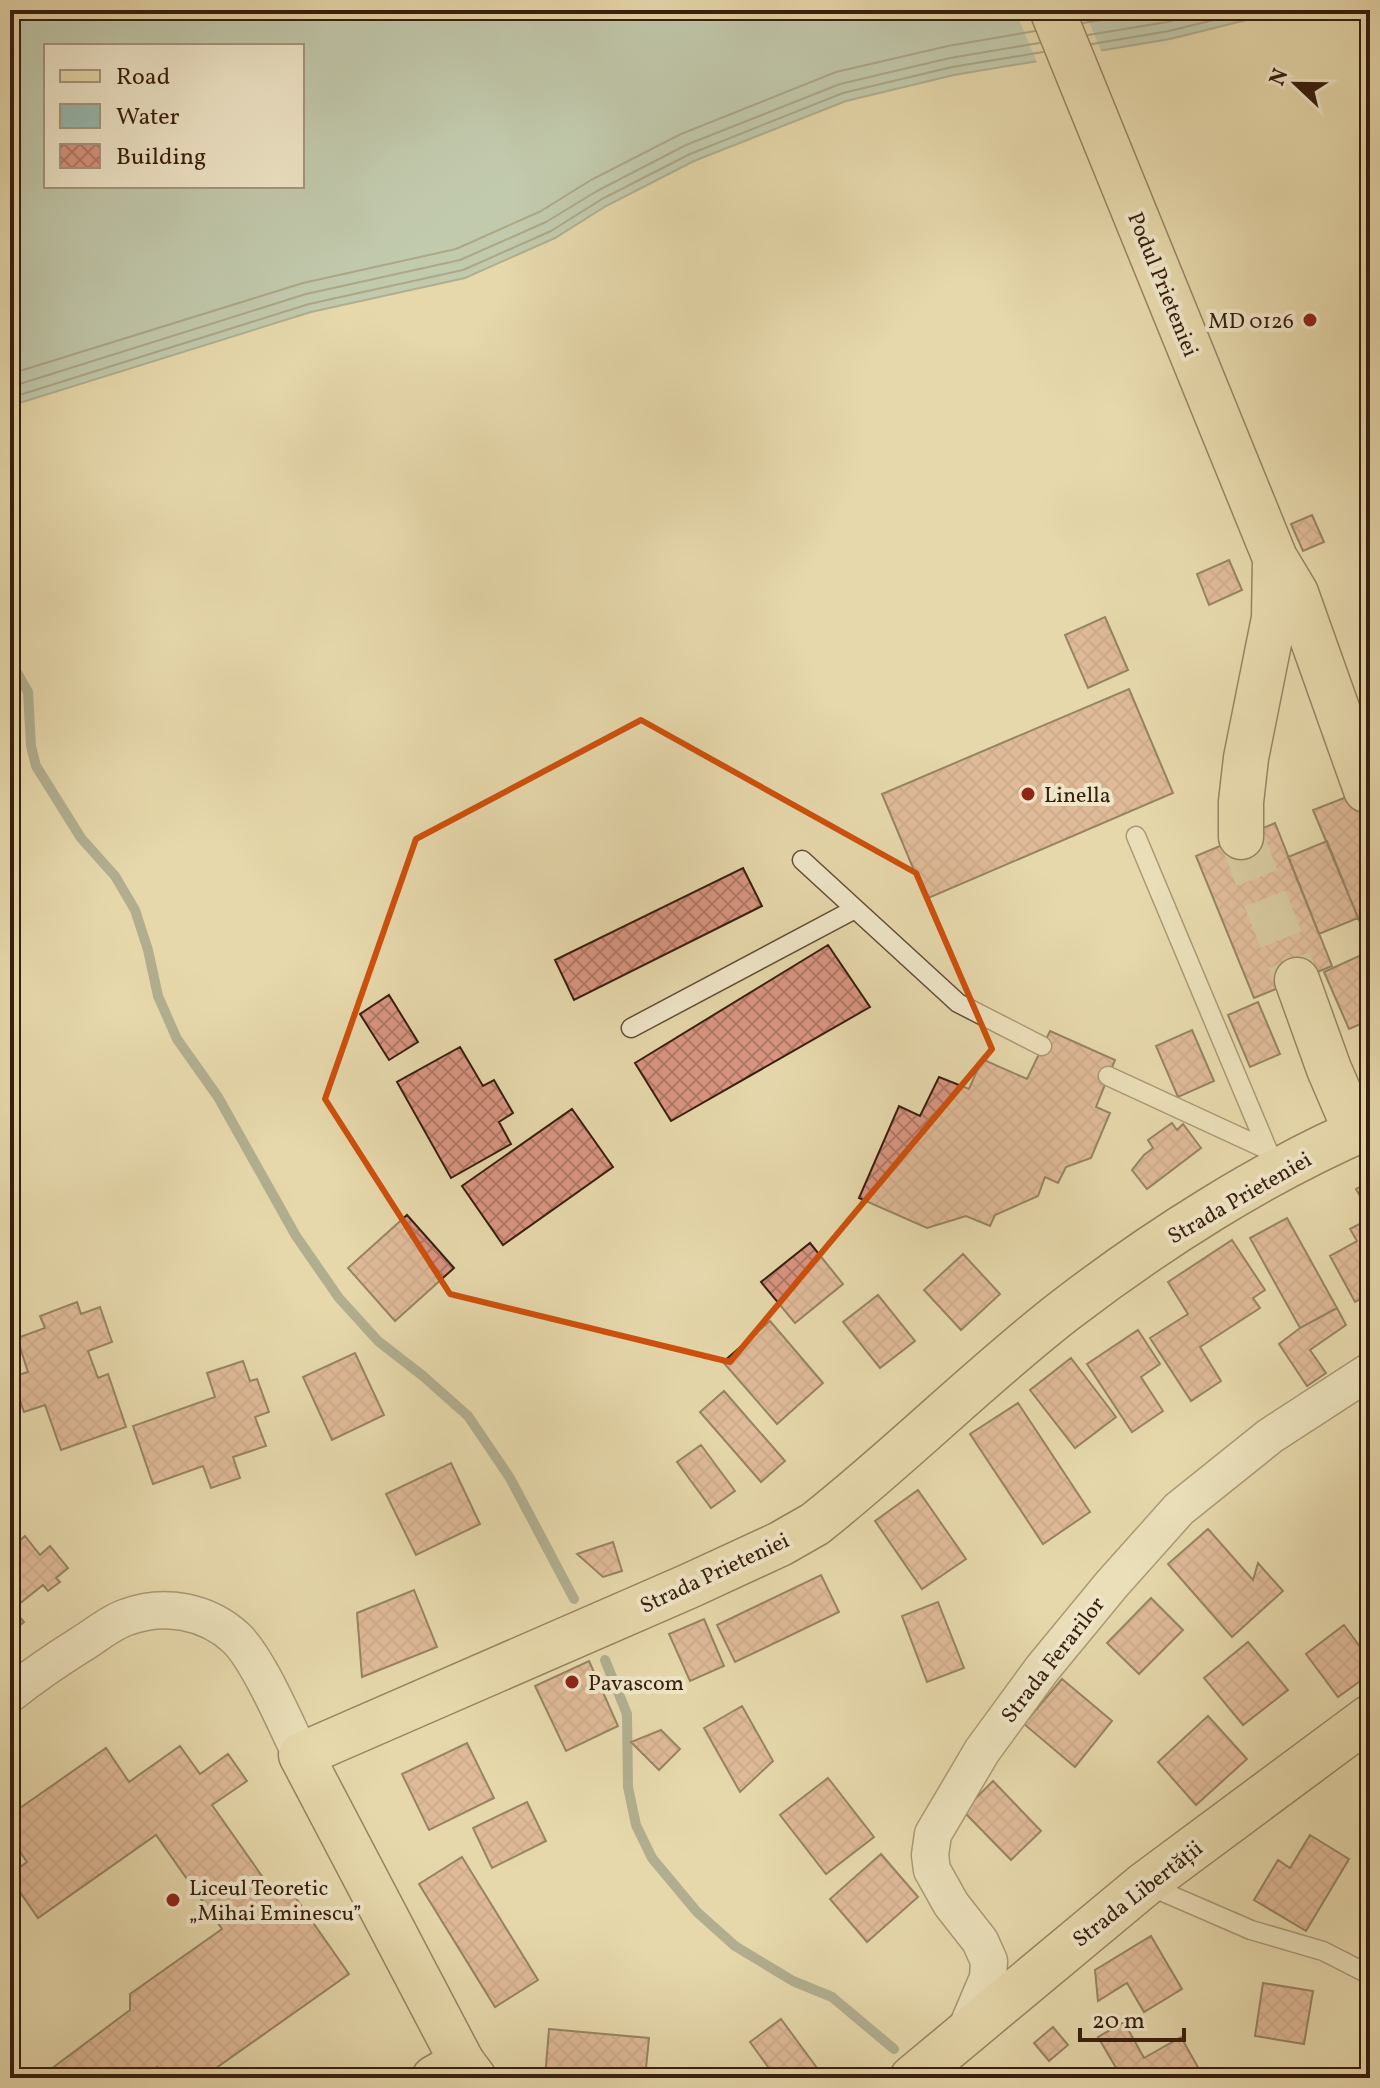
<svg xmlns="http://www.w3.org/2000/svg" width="1380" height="2088" viewBox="0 0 1380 2088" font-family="Vollkorn,serif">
	<defs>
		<pattern id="building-cross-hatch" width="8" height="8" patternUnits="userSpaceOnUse" patternTransform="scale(2)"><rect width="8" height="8" fill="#d99581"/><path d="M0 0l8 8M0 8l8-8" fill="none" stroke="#b17968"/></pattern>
	</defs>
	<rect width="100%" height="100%" fill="#e6d8ac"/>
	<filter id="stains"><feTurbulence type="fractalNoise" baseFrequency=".0025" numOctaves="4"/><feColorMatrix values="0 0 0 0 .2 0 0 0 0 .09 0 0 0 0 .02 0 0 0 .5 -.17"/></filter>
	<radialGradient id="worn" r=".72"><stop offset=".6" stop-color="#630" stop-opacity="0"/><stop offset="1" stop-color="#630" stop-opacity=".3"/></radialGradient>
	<path fill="#97b9af" stroke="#717b6e" stroke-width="2" fill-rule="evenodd" d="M10,10H1287L1170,39L954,75L846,101L694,161L606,206L555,238L465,278L311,312L10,406ZM46,46H302V186H46Z"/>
	<path fill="#e6d8ac" d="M1015,10H1084L1103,55L1038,65Z"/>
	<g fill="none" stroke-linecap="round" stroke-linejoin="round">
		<path stroke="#686c5e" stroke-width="2" d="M1083,23L1164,10
			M1088,35L1167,22L1213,10
			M1092,44L1169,31L1254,10
			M10,374L303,283L456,249L541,211L591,180L681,134L836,72L948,46L1035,31
			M10,387L306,294L460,260L546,222L597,191L686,145L840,84L950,58L1039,43
			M10,398L309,304L463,270L551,231L602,199L690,154L843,93L952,67L1043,52"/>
		<path stroke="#717b6e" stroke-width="10" d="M10,660L28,692L31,746L36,766L81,838L115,876L135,910L148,950L158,996L177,1039L218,1097L296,1236L339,1298L378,1341L423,1376L468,1416L510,1478L574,1599
			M605,1660L627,1714L628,1787L636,1825L652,1858L697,1912L735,1946L793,1981L832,1997L894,2049"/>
	</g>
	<path fill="url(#building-cross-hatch)" stroke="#381e0d" stroke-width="2" d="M1312,515L1324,542L1303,551L1291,524Z
		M1229,560L1242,590L1209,605L1197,574Z
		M1105,617L1128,670L1088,688L1065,635Z
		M1129,689L1173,793L926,899L882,794Z
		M1370,788V946L1313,810Z
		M1275,823L1332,966L1254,998L1196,856Z
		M1327,841L1358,918L1319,934L1288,857Z
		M743,868L762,906L574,1000L555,960Z
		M828,945L870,1007L671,1121L635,1063Z
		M1370,951V1020L1349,1029L1324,972Z
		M389,995L418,1042L389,1060L360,1014Z
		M1258,1002L1280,1054L1250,1067L1228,1015Z
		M1192,1030L1214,1081L1178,1097L1156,1046Z
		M1050,1031L1115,1060L1096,1107L1110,1113L1091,1158L1066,1167L1058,1183L1045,1177L1038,1196L995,1215L990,1226L966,1216L927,1228L859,1198L899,1106L920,1116L939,1077L969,1089L982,1059L1027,1079Z
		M460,1047L483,1086L494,1080L513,1113L499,1122L511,1144L451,1178L397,1082Z
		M572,1109L613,1167L503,1245L462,1186Z
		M1172,1123L1177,1130L1183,1124L1201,1148L1147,1189L1132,1170L1144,1155L1153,1148L1148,1140Z
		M1370,1181V1213L1356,1189Z
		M407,1215L454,1268L395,1321L348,1268Z
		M1287,1218L1337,1308L1300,1328L1250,1238Z
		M1363,1222L1370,1233V1294L1355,1302L1330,1256L1357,1241L1350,1229Z
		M1232,1240L1265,1290L1253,1298L1260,1308L1200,1347L1221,1381L1191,1401L1150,1338L1188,1314L1168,1282Z
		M810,1243L843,1284L795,1323L761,1282Z
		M963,1254L1000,1294L961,1330L924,1290Z
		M878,1295L915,1341L880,1368L843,1322Z
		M77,1302L81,1314L100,1307L112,1342L88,1351L98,1378L108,1374L126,1427L61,1450L45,1405L24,1412L12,1377L28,1372L17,1338L45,1328L40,1316Z
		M1337,1308L1346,1325L1310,1350L1326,1373L1307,1386L1279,1344L1300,1328Z
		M770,1321L823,1383L777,1424L723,1362Z
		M1138,1330L1160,1364L1141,1377L1163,1411L1132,1432L1087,1364Z
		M355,1353L384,1415L332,1440L303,1377Z
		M1071,1358L1116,1417L1075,1448L1030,1390Z
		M243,1361L250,1381L257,1379L269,1412L255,1417L266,1446L233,1457L240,1478L211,1488L203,1466L153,1484L133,1426L215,1397L207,1373Z
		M724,1391L785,1461L761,1482L700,1412Z
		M1018,1403L1090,1512L1043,1544L970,1434Z
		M701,1445L735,1491L711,1508L677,1462Z
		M451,1463L480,1524L416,1555L386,1494Z
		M918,1490L966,1559L922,1589L875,1521Z
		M1208,1529L1253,1580L1258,1563L1283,1591L1232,1637L1168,1564Z
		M25,1536L40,1555L50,1546L68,1568L56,1578L60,1582L48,1591L43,1585L13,1609L24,1622L10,1633V1549Z
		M613,1542L622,1571L603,1577L577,1554Z
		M821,1575L839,1612L735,1662L717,1625Z
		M414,1590L437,1647L362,1677L357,1613Z
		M1151,1598L1183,1630L1139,1674L1107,1643Z
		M938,1602L964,1668L927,1682L902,1616Z
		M704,1619L724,1666L690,1681L669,1634Z
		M1344,1625L1370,1660V1674L1338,1697L1306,1654Z
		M1248,1642L1288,1690L1243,1725L1204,1678Z
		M589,1661L618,1726L566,1751L535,1686Z
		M1062,1679L1112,1721L1075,1767L1024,1724Z
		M742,1706L773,1761L740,1792L704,1728Z
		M1208,1716L1247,1759L1196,1805L1158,1762Z
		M661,1730L680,1749L659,1770L631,1742Z
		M467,1743L494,1798L429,1830L402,1774Z
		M180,1746L200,1774L228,1754L247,1781L212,1805L276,1896L288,1887L349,1974L202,2078H165L157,2067L147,2074L150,2078H39L130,2010V1994L222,1929L156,1835L38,1918L10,1878V1874L27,1862L10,1837V1815L106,1748L129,1782Z
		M828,1778L874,1837L826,1874L780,1815Z
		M993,1781L1041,1831L1011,1860L963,1811Z
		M527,1802L546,1841L492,1868L473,1828Z
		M1310,1835L1349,1859L1306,1931L1254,1900L1278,1860L1290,1868Z
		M881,1854L918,1897L867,1942L830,1899Z
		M462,1857L538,1980L495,2007L419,1884Z
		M1151,1936L1182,1989L1144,2012L1127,1983L1098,2001L1095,1970Z
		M1263,1983L1313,1991L1304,2044L1255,2036Z
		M781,2019L820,2072L812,2078H776L750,2042Z
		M1124,2022L1144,2058L1181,2037L1204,2078H1122L1098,2037Z
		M1053,2027L1068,2045L1049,2061L1034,2043Z
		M549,2029L649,2038L645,2078H545Z"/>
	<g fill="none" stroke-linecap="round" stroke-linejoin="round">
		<path stroke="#c3b38c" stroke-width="44" stroke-dasharray="44 22" stroke-linecap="butt" d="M1241,837L1297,980"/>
		<defs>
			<path id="lane" d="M1136,836L1277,1172
				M802,860L958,1003L1042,1046
				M631,1028L855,909
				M1108,1076L1266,1149
				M1147,1885L1251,1930L1323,1951L1370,1975"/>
			<path id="street" d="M10,1694C33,1676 56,1660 80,1645C95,1636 111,1622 127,1617C164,1603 207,1611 236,1638C259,1660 286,1725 301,1755
				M965,2032L988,1978L989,1961L980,1941L951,1904L932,1870L930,1855L933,1834L982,1751L1042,1669L1112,1584L1179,1509L1270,1436L1370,1371"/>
			<path id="primary" d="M434,2078L462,2062"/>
			<path id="highway" d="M1052,10L1275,558L1296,593L1366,790
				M1241,837V802L1246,758L1274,618L1275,560
				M1297,980L1329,1069L1356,1132
				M474,2078L462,2062L301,1755L689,1586L780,1544L815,1524C901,1456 978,1378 1064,1311C1155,1241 1264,1171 1370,1126
				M912,2078L1145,1884L1370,1717"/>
		</defs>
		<use href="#lane" stroke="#644c35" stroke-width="21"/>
		<use href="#street" stroke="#644c35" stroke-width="39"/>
		<use href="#primary" stroke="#381e0d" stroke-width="47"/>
		<use href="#highway" stroke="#381e0d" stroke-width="47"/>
		<use href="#lane" stroke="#efe6c9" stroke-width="18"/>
		<use href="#street" stroke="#efe6c9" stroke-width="36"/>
		<use href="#primary" stroke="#e6d8ac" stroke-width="44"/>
		<use href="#highway" stroke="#e6d8ac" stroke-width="44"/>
	</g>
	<path d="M0 0H1380V2088H0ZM641,720L916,873L992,1049L730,1362L450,1294L325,1099L416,839Z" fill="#e6d8ac" fill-opacity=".55" fill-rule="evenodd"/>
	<path fill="none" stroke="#ce500c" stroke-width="6" stroke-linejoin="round" d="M641,720L916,873L992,1049L730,1362L450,1294L325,1099L416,839Z"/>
	<g fill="#8f2418" stroke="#efe6c9" stroke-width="3">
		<circle cx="1310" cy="320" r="8"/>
		<circle cx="1028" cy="794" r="8"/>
		<circle cx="572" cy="1682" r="8"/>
		<circle cx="173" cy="1900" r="8"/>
	</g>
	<g text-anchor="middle" stroke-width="8" stroke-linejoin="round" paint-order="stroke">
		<g font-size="22" fill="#381e0d" stroke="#efe6c9">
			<text transform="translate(1164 284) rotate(68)" y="8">Podul Prieteniei</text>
			<text transform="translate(1239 1197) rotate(-30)" y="8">Strada Prieteniei</text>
			<text transform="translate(714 1572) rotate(-25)" y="8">Strada Prieteniei</text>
			<text transform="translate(1052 1659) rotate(-52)" y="8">Strada Ferarilor</text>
			<text transform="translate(1137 1893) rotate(-38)" y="8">Strada Libertății</text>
		</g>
		<g font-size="22" fill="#381e0d" stroke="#efe6c9" text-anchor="start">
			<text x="1294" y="328" text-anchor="end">MD 0126</text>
			<text x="1044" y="802">Linella</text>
			<text x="588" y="1690">Pavascom</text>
			<text x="189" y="1895">Liceul Teoretic<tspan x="189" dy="25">„Mihai Eminescu”</tspan></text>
		</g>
	</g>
	<rect width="1380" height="2088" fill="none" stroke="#e6d8ac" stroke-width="40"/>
	<rect x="12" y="12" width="1356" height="2064" fill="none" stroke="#381e0d" stroke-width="4"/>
	<rect x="20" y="20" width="1340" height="2048" fill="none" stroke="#381e0d" stroke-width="2"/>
	<rect x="44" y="44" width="260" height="144" fill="#efe6c9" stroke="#a6967e" stroke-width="2"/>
	<rect x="60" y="70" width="40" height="12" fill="#e6d8ac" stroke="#a6967e" stroke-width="2"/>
	<text x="116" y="84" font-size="24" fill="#381e0d">Road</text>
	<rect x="60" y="104" width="40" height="24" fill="#97b9af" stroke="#a6967e" stroke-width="2"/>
	<text x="116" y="124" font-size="24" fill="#381e0d">Water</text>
	<rect x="60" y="144" width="40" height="24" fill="url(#building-cross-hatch)" stroke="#a6967e" stroke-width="2"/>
	<text x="116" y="164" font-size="24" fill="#381e0d">Building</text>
	<g transform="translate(1296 84) rotate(292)" stroke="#efe6c9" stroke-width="6" paint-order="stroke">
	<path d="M0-6L14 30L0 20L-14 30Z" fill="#381e0d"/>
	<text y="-12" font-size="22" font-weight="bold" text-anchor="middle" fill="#381e0d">N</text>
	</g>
	<path d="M1080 2028v12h104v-12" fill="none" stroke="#381e0d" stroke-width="4"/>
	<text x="1092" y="2028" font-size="24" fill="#381e0d" stroke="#efe6c9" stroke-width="6" paint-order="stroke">20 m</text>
	<rect width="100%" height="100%" filter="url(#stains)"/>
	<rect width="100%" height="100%" fill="url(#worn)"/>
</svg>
